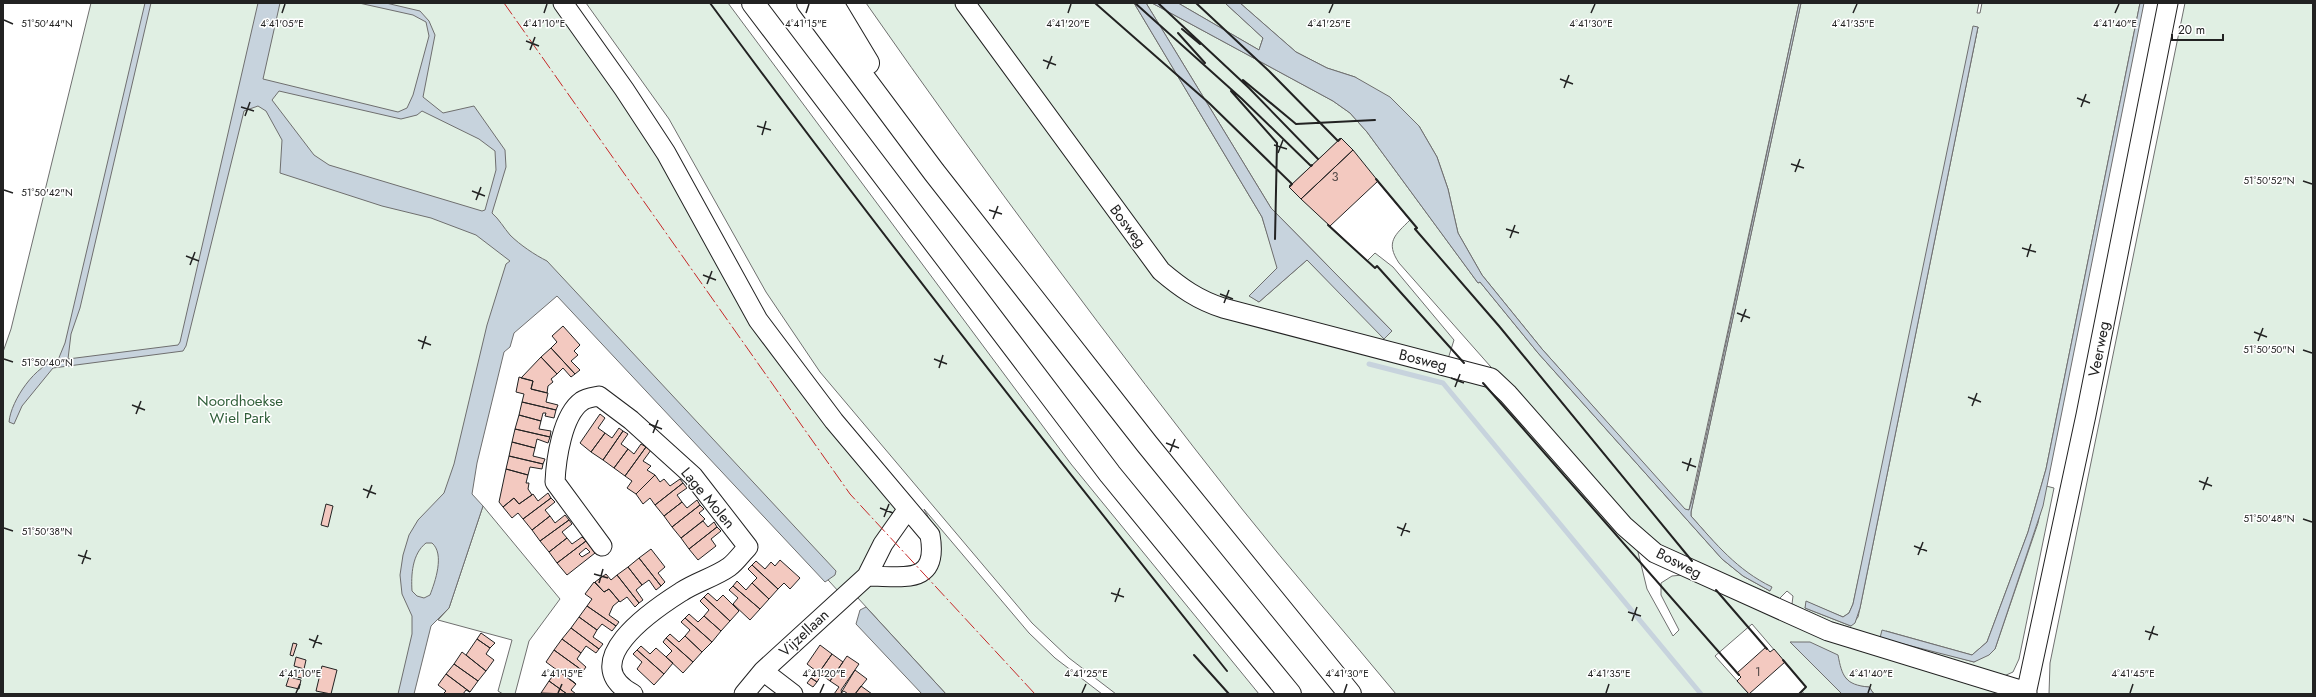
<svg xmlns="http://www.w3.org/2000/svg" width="2316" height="697" viewBox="0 0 2316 697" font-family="Jost,sans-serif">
	<rect width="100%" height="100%" fill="#fff"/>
	<path fill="#e0efe3" stroke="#6f6f6f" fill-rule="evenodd" d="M91,3H566L739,294L917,506L867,568L839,592L703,442L532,260L513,269L412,694H3V352L11,329Z
		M586,3H728L1071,464L1259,694H1116L1069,658L1032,623L820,372L766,292L669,119Z
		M866,3H963L1166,283L1489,387L1524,418L1637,548L1647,589L1673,636L1679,630L1661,595V583L1672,576L1693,574L2004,694H1874L1869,687L1854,686L1842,674L1791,642L1842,694H1804L1802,691L1806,687L1752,624L1715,656L1749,694H1396C1345,632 1292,572 1242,509C1112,344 986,175 866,3Z
		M972,3H1134L1262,217L1278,268L1250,296L1259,302L1307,260L1385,338L1392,331L1271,208L1146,3H1152L1333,101L1350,113L1367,132L1478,283L1480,282L1538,353L1722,559L1743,576L1770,591L1727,557L1691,516V512L1801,3H1979L1977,13H1980L1982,3H2140L2046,469L2028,532L1987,642L1972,655L1886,631L1888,641L1916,646L1974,662L1995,649L2038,523L2046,486L2054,488L2019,659L2013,672L2004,676L1851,634L1792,604L1793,596L1787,591L1779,599L1655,545L1597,487L1399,263C1385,242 1395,235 1410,220L1341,138L1289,187L1367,261L1375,253L1393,267L1454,340L1448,359L1209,298L1180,282ZM1978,27L1860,608L1858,617L1851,626L1805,608L1807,602L1843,617L1849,613L1853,604Z
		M1178,3H1225L1263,38L1259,50Z
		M1240,3H1799L1689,510H1685L1542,349L1482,275L1458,233L1448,189L1437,157L1419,126L1355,77L1327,68L1296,52Z
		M2185,3H2313V694H2049L2050,663Z
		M483,506L560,599L529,641L515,694H503L498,691L512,640L438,620L449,608Z
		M924,509L1029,633L1055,658L1102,694H946L857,597L872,585L936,566C945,543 935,530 924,509Z"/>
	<path fill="#c7d3dd" stroke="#6f6f6f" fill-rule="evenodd" d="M145,3H151L80,308L71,334L68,359L178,345L180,342L258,3H280L263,79L398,112L407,108L413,95L429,36L426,22L413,15L359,3H386L420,11L429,21L435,35L423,97L443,113L474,106L505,150L506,167L492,213C499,219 504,228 510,235C520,245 535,255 547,261L836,571L835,575L825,582L557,296L514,333L510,347L504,352L477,463L472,494L483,506L449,608L431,626L414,694H398L412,634V616L402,594L400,575L403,555L409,535L418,520L444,493L454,464L487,325L506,264L510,261L476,235L431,218L382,206L280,173L282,140L266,111L258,106L244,111L186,346L183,351L53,368L22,406L14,424L9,422C11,400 36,364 58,360L65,343ZM279,91L401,119L417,115L422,111L479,139L495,151L496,170L485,210L482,211L329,165L314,155L272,100ZM426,543H432C445,554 435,582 430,595L424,598L417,596L412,591C411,575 412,554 426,543Z
		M1134,3H1146L1271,208L1392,331L1384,339L1307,260L1259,302L1249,296L1277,268L1262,217Z
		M1152,3H1178L1259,50L1263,38L1225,3H1240L1296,52L1327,68L1355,77L1390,97L1419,126L1437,157L1448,189L1458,233L1482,275L1542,349L1685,509L1689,510L1693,497L1799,3H1801L1691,512V516C1716,544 1737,570 1772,587L1770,591L1743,576L1722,559L1538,353L1480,282L1478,283L1367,132L1350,113L1333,101Z
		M2140,3H2144L2043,506L1995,649L1989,655L1974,662L1880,638L1882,630L1972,655L1987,642L2028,532L2046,469Z
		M1973,26L1978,27L1860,608L1855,623L1851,626L1805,608L1806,601L1843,617L1849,613L1853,604Z
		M866,607L946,694H922L856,624L860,610Z
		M1790,642H1810L1838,655C1842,676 1845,685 1869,687L1874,694H1842Z"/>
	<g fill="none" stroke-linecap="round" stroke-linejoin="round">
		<path stroke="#c7d3dd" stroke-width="5" d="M1369,364L1443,383L1701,694"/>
	</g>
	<path fill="#f3c9c0" stroke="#222" fill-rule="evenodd" d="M1341,138L1353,150L1301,199L1289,187Z
		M1353,150L1378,181L1330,226L1301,199Z
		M563,326L580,345L574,351L578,355L571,361L580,370L575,374L551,348L557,342L552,336Z
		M551,348L575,374L571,377L563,368L557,374L541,357Z
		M541,357L557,374L551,379L553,382L548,386L547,393L531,389L533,381L521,378Z
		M519,377L533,381L531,389L548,393L546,402L558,405L556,410L522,402L524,394L516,392Z
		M522,402L556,410L554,418L545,416L546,413H543L541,421L519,415Z
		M600,414L605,418L598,428L605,433L591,452L580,443Z
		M519,415L541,421L539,429L551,431L550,437L515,429Z
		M619,428L623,431L603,460L591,452L605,433L612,438Z
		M515,429L550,437L548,443L537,439L535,448L512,442Z
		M623,431L628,434L621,444L628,449L614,468L603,460Z
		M512,442L535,448L533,456L545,459L543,464L509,456Z
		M641,444L646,447L625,476L614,468L628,449L634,454Z
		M646,447L651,450L643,461L651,466L647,470L655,475L636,494L627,488L632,481L625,476Z
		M509,456L543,464L542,469L530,467L528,475L506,469Z
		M506,469L528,475L526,483H529L528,489L532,495L519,504L514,498L503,507L499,502Z
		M655,475L660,482L664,479L670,486L680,479L683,483L655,505L650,498L643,504L636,494Z
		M683,483L687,488L677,495L682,502L664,516L655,505Z
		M548,493L551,498L523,519L518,513L512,518L503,507L514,498L519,504L533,494L538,501Z
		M551,498L555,502L545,510L550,516L532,530L523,519Z
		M697,500L700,505L672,527L664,516L682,502L687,508Z
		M326,504L333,506L328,527L321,525Z
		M700,505L704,509L699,513L705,519L681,538L672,527Z
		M565,515L569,520L540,541L532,530L550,516L555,523Z
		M569,520L572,524L562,532L567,538L549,552L540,541Z
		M703,521L708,527L714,522L717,527L689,549L681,538Z
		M717,527L721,531L711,539L716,546L698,560L689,549Z
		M582,537L586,541L557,563L549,552L567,538L572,544Z
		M586,541L595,553L567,575L557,563ZM586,548L590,552L582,557L579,554Z
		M651,549L665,567L658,573L665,582L661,586L639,558Z
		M639,558L661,586L656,590L649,580L642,585L628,567Z
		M780,560L800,578L790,589L784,583L778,589L752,565L756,561L765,569L771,562L775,566Z
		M752,565L778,589L769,599L752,583L757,578L748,569Z
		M628,567L642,585L636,590L643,600L639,603L617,575Z
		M606,574L611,580L617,575L639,603L635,607L627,597L620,602L609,589L604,592L595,582Z
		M737,581L746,590L752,583L769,599L760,609L733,586Z
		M594,582L604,592L609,589L619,601L613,606L609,615L619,622L616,626L587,606L592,599L585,594Z
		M733,586L760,609L750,620L733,604L738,598L729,590Z
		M708,593L717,601L723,595L739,611L730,621L704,597Z
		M704,597L730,621L721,631L704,616L709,610L700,601Z
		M587,606L616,626L612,631L602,624L597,630L579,617Z
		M689,614L698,622L704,616L721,631L712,642L685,618Z
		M579,617L597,630L593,637L603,644L599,649L571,628Z
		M685,618L712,642L702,652L685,636L690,630L681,622Z
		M571,628L599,649L596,653L586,646L581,653L562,639Z
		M481,633L495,643L490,648L477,639Z
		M670,634L679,642L685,636L702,652L693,662L666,638Z
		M666,638L693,662L683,673L666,657L672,651L663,642Z
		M477,639L490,648L486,654L494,660L486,671L466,655Z
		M562,639L581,653L577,659L586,667L583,671L554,650Z
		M293,643L297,644L293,656L290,655Z
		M820,645L832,654L818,674L820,677L817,682L811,678L816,671L807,664Z
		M641,646L650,654L656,648L673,663L664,674L637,650Z
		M1766,647L1770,652L1774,649L1785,662L1749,694L1737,681L1741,677L1737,673Z
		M554,650L583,671L580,676L570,669L565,675L576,684L546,662Z
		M637,650L664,674L654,685L637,669L642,662L633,654Z
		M462,652L486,671L478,681L454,664Z
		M832,654L843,662L830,681L822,675L820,677L818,674Z
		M847,656L859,664L841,690L842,694H834L839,687L830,681Z
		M296,657L306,660L304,669L294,666Z
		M454,664L478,681L470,692L446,674Z
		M322,666L337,670L331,694L316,691Z
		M298,669L303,671L302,678L296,677Z
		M557,670L576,684L571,690L576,694H567L549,681Z
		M855,670L867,679L855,694H848L844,691L841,693Z
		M446,674L470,692L466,690L463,694H443L446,691L438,685Z
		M289,677L301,680L299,689L286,686Z
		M811,678L817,682L813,687L807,683Z
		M549,681L567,694L541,693Z
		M861,686L872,694H855Z"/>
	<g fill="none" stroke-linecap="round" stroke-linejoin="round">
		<defs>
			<path id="minor" d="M563,3L624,89L666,153L758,320L834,421L930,535C939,586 904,576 867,576L883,544L907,510
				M965,3L1161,271C1181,288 1198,300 1223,308L1491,378L1508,394L1624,526L1655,553L1828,631L2027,692
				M602,546L555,482C556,460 562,415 582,401C586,398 594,397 599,396L631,420L693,476L748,547C742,553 736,562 729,567C715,577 696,582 681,592C651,611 575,663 633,694
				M763,671L793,694
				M744,694L763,671L867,576
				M2026,694L2086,415L2168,3"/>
			<path id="highway" d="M753,3L1110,474L1290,694
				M808,3L934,172L1147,444L1350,694
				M832,3L868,63"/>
		</defs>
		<use href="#minor" stroke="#222" stroke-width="21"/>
		<use href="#highway" stroke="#222" stroke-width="24"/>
		<use href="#minor" stroke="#fff" stroke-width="19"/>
		<use href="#highway" stroke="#fff" stroke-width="22"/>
		<path stroke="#222" stroke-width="2" d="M710,3C877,230 1051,451 1227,671
			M1095,3L1209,103L1292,184L1290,186
			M1135,3L1242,99L1311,166L1312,165
			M1158,3L1249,88L1318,159
			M1196,3L1269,71L1338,141L1340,139
			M1182,29L1200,44
			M1178,33L1205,63
			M1243,80L1296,124L1375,120
			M1231,91L1277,143L1275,239
			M1376,179L1417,228L1415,229L1499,326L1692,561
			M1328,225L1375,268L1377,266L1464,363
			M1483,383L1739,675
			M1716,590L1767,649
			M1194,655L1229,694
			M1783,660L1806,687L1799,694"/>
		<path stroke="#c62828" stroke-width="1" stroke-dasharray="14 3 2 3" stroke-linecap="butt" d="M504,3L850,494L1035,694"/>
	</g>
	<path fill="none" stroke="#222" stroke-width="1.5" d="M282,13L285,4M544,13L547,4M806,13L809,4M1068,13L1071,4M1329,13L1333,4M1591,13L1595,4M1853,13L1857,4M2115,13L2119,4M4,20L13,24M526,41L539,46M530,50L535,37M1043,60L1056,65M1047,69L1052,56M1560,79L1573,84M1564,88L1569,75M2077,98L2090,103M241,107L254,111M2081,107L2086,94M245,116L250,102M757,126L771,130M762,135L766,121M1274,145L1287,149M1278,153L1283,140M1791,164L1804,168M1795,172L1800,159M2303,181L2312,184M4,190L13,193M472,191L485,196M476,200L481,187M989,210L1002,214M993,219L998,206M1506,229L1519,233M1510,238L1515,225M2022,248L2036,252M186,256L199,261M2027,257L2031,244M190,265L195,252M703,275L716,280M707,284L712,271M1220,294L1233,299M1224,303L1229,290M1737,313L1750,318M1741,322L1746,309M2254,332L2267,337M418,340L431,345M2258,341L2263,328M422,349L426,336M2303,350L2312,353M4,359L13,362M934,359L947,364M939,368L943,355M1451,378L1464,383M1455,387L1460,374M1968,397L1981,402M132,405L145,410M1972,406L1977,393M136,414L141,401M649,424L662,429M653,433L658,420M1166,443L1179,448M1170,452L1175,439M1682,462L1696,467M1687,471L1691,458M2199,481L2212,486M363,489L376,494M2203,490L2208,477M367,498L372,485M880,508L893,513M884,517L889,504M2303,519L2312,522M1397,527L1410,532M4,528L13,531M1401,536L1406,523M1914,546L1927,551M78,555L91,559M1918,555L1923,542M82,564L87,550M594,574L608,578M599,583L603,569M1111,593L1124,597M1115,602L1120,588M1628,612L1641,616M1632,621L1637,607M2145,631L2158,635M309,639L322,644M2149,640L2154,626M313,648L318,635M296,693L300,684M558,693L562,684M820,693L824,684M1082,693L1086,684M1344,693L1347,684M1606,693L1609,684M1868,693L1871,684M2130,693L2133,684"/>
	<g text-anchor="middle" stroke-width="3" stroke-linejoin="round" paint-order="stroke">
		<g font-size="13" fill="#564c4a">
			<text x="1335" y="181">3</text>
			<text x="1758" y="676">1</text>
		</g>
		<g font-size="15" fill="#222" stroke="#fff">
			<text transform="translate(1128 226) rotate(53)" y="5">Bosweg</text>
			<text transform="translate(2099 349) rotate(-79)" y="5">Veerweg</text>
			<text transform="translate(1423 360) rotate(14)" y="5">Bosweg</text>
			<text transform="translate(708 498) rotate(50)" y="5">Lage Molen</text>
			<text transform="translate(1679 563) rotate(27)" y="5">Bosweg</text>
			<text transform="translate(804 633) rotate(-43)" y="5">Vijzellaan</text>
		</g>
		<g font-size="15" fill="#2f5e38" stroke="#fff">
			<text x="240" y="406">Noordhoekse<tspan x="240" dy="17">Wiel Park</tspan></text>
		</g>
	</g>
	<g font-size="10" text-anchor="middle" fill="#222" stroke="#fff" stroke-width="3" stroke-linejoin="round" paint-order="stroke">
		<text x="2115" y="27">4°41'40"E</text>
		<text x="282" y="27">4°41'05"E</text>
		<text x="544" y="27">4°41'10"E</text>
		<text x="806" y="27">4°41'15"E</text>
		<text x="1068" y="27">4°41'20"E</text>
		<text x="1329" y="27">4°41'25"E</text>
		<text x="1591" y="27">4°41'30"E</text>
		<text x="1853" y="27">4°41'35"E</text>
		<text x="47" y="27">51°50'44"N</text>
		<text x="2269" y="184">51°50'52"N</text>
		<text x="47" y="196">51°50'42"N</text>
		<text x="2269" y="353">51°50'50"N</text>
		<text x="47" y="366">51°50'40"N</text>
		<text x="2269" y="522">51°50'48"N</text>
		<text x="47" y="535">51°50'38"N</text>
		<text x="300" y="677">4°41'10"E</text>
		<text x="562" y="677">4°41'15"E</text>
		<text x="824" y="677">4°41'20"E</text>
		<text x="1086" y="677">4°41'25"E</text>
		<text x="1347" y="677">4°41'30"E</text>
		<text x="1609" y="677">4°41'35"E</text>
		<text x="1871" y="677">4°41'40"E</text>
		<text x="2133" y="677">4°41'45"E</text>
	</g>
	<rect width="2316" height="697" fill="none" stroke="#222222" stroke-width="8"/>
	<path d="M2172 34v6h51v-6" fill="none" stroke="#222222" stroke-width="2"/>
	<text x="2178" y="34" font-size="12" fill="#222222" stroke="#ffffff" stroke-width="3" paint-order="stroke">20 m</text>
</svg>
